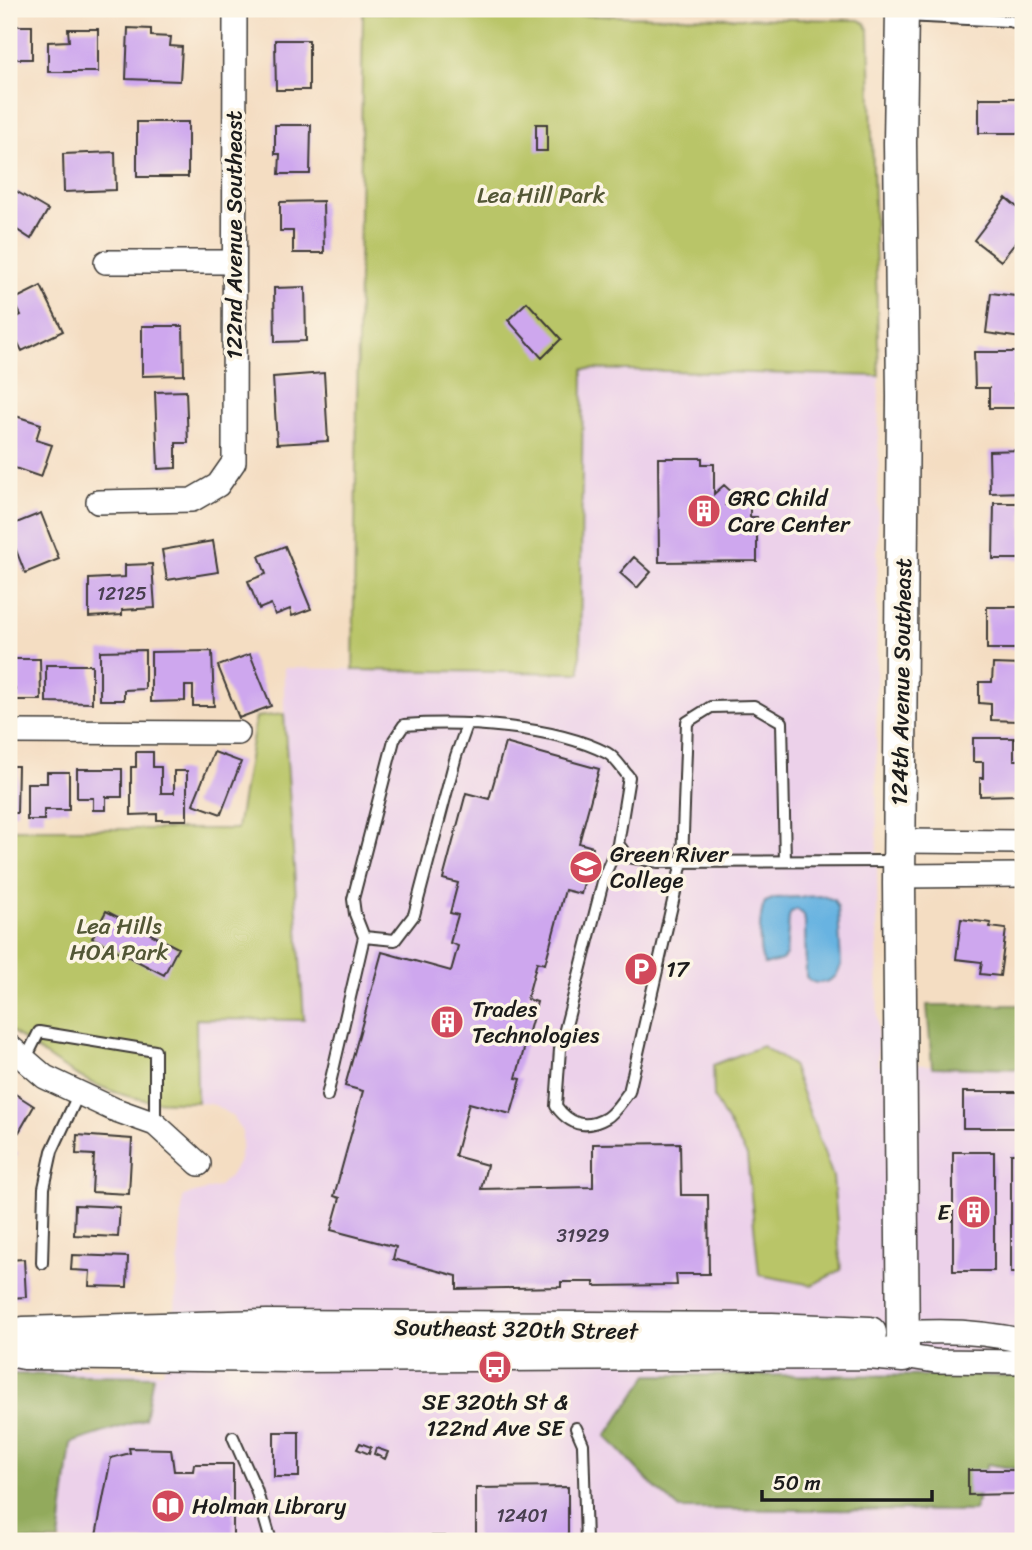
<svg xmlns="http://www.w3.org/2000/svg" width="1032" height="1550" viewBox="0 0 1032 1550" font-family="Sriracha,sans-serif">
	<rect width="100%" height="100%" fill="#fcf5e5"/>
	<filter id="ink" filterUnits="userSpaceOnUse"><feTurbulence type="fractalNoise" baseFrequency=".0143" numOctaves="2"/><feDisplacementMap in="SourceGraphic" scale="14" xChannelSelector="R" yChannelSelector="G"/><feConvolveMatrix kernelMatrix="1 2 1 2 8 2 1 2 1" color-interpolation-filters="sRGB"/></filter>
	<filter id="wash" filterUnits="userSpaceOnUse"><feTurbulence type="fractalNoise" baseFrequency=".00686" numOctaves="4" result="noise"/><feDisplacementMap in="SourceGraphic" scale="28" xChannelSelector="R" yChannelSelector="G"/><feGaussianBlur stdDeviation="1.57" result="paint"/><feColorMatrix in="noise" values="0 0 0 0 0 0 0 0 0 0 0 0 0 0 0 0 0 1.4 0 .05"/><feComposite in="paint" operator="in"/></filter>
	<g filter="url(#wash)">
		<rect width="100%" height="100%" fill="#f4ddc2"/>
		<path fill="#ecd1ea" d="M583,369L879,376L876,693L878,1066L899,1064L1023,1069V1541H9V1364L163,1372L175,1310L183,1196L218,1187L230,1176L238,1163L242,1145V1132L233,1117L215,1105L197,1102L196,1019H304L284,714V668L580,673Z"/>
		<path fill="#b9c567" stroke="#6a7042" stroke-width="2" d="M363,12L859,20L865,23L869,31L879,376L583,369L580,673L353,670Z
			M284,714L304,1020L196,1019L197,1102C182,1102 167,1102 153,1101C97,1094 52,1062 9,1029V829H237L256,717Z
			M762,1046L792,1065L833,1177L841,1270L812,1285L759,1275L747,1156L714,1098L713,1065Z"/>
		<path fill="#92aa5c" stroke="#57633c" stroke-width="2" d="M927,1005H1023V1069L932,1067Z
			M9,1374L153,1376L145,1419L71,1443L59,1541H9Z
			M648,1375L1023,1376V1470L987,1464L974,1511L680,1509L652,1485L606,1436Z"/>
		<path fill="#68b3e1" stroke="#42687e" stroke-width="2" d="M823,896L834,900L838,908L841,965L836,976C828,983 814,987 806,977L805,922L804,915L797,909L791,912L789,917L786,955L782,960L765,965C757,954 759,914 765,902L775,898Z"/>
		<g id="blocks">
			<path fill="#cea7ee" d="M9,26H32V59H9Z
				M128,28L151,29V36L171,37L170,46L182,47L180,81L126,79Z
				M68,29H98V72H48V42L69,41Z
				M275,40H309V90H276Z
				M979,98H1023V133H979Z
				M137,122H188V177H137Z
				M536,124H547V151H536Z
				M275,125H311L310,174H279L280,154H275Z
				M115,152L116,190L64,192L63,154Z
				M9,187L48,210L31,239L17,230L9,244Z
				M1006,198L1023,212V233L1001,261L974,240Z
				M323,201L324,253H293V231H280V202Z
				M41,286L63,331L22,351L9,325V321L21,315L13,300Z
				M305,287L306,341L275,342L274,288Z
				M991,293L1023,297L1022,338L986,333Z
				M527,302L561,339L542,358L508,320Z
				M142,326H183L184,375L142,376Z
				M974,352H1022V384H1015L1016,408H989V388H975Z
				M324,373L328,441L277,444L273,377Z
				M186,391L188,443H176V468L158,469L155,392Z
				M9,414L41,424L36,440L52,445L41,477L9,466Z
				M1023,450V492L990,493L989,451Z
				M658,458H702V464H714V494L724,485L735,495L726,505H750V517H757V561L659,562Z
				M994,503H1023L1022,559H993Z
				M41,513L59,559L25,573L9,532V526Z
				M213,541L218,572L167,580L162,550Z
				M285,546L311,609L292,616L290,609L275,615L271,604L259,609L248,581L266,574L259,556Z
				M634,557L651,572L637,588L620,573Z
				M152,564L155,608L122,610V615L89,617V579L125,577V565Z
				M987,607H1023V649H987Z
				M145,650V689L124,690V700H100V651Z
				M212,651L214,706H193V686H185V701L151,702V652Z
				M250,654L271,706L239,718L218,666Z
				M9,659H40L41,700H15V689H9Z
				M993,664L1023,665V700H1018L1017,721L991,720V704L979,703V682H992Z
				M46,665H92V703L46,702Z
				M973,738H1014V760H1023V782H1018V795L980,796V778H983V762H973Z
				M505,743L599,769L579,843L593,847L581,894L565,890L545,964L537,962L527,999L537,1002L516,1078L521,1079L511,1114L469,1103L455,1156L487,1165L481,1189L593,1187V1144L680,1143L681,1195H708L709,1274H676L677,1285L594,1286V1282H561V1287L457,1289V1276L393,1259L396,1247L331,1230L340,1198L334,1196L363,1091L345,1086L382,952L451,971L458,946L450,943L458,915L450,913L458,883L443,879L466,793L489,799Z
				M136,752H153V767H161V793H174V771H187V820H157V814L131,815V767H136Z
				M214,752L241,762L221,814L193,804Z
				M9,766H18L17,813H9Z
				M77,769H122V797H106V810H93V798H77Z
				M47,772H69V810H44V820H27V783H47Z
				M106,911L178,948L164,975L92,938Z
				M961,919L991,923L990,927L1006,929L1000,976L980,974L982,962L956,959Z
				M9,1090L34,1106L19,1132L9,1126Z
				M963,1092H1023V1128H963Z
				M77,1135L132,1139L129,1194L92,1192L94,1155L76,1154Z
				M9,1147L18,1153L9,1168Z
				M953,1152H994V1271H953Z
				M1011,1154H1023V1273H1011Z
				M75,1205L120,1207L118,1237L74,1235Z
				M72,1255L128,1257L127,1287L89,1286L90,1271L71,1270Z
				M24,1259L26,1297L9,1298V1260Z
				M274,1432H299V1477H274Z
				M360,1443L371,1447L369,1454L357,1449Z
				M129,1448L171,1449L174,1471H193L194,1464H233V1541H95L111,1458L130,1453Z
				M376,1448L388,1452L385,1459L374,1454Z
				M968,1470H1016V1494L968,1495Z
				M568,1487V1541H476V1488Z
				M375,1536H445V1541H375Z"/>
		</g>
	</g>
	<g filter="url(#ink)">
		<use href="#blocks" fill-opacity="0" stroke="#3c3935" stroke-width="2"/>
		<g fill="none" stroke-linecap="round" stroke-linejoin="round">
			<defs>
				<path id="lane" d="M905,16L1009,21L1023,24
					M618,844L605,874L560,1049L556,1106C569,1124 585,1130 606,1118C615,1113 623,1099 629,1092L682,862L687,722L711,707L754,706L782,722L785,861
					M364,937L395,940L414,915L456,756L467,725
					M25,1060L39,1032L155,1051V1124
					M327,1096L364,937L355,914L353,899L394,740L404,725C464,721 552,725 607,753C615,757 622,769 629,777L618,844L628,857L659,862L896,861
					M42,1263L44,1188L52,1151L79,1093
					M576,1428L583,1444L586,1541
					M233,1437L256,1489L271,1541"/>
				<path id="street" d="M106,262H233
					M98,502L192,500L218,485L234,462L235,9
					M9,732L238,733
					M899,841L1023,842
					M899,876L1023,875
					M9,1046L45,1077L113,1109L155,1124L199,1164
					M903,1333C945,1330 983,1331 1023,1341
					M903,1356L935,1361L1023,1362"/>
				<path id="secondary" d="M23,1333L267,1326L772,1329L870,1333
					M9,1350L25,1353L294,1356L869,1353L903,1356L899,883L903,397L900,143L902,9"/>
			</defs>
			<use href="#lane" stroke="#3c3935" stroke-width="14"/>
			<use href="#street" stroke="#3c3935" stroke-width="26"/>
			<use href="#secondary" stroke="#3c3935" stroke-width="35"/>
			<use href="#lane" stroke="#fff" stroke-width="10"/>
			<use href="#street" stroke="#fff" stroke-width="23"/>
			<use href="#secondary" stroke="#fff" stroke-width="32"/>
		</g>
	</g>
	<defs>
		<symbol id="building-disc" viewBox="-11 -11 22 22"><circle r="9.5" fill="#d1495b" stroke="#fcf5e5"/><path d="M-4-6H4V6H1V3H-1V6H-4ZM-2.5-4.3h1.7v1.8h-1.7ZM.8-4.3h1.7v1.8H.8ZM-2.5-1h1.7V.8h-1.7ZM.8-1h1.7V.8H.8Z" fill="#fff"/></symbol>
		<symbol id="university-disc" viewBox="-11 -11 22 22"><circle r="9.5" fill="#d1495b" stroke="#fcf5e5"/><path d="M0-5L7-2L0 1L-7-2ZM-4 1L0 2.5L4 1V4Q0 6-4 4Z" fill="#fff"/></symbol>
		<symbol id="parking-disc" viewBox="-11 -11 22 22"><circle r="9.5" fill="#d1495b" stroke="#fcf5e5"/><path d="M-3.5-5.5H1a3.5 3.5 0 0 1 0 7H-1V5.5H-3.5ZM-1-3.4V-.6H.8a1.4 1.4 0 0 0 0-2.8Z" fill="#fff"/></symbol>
		<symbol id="bus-disc" viewBox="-11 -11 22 22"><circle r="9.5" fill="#d1495b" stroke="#fcf5e5"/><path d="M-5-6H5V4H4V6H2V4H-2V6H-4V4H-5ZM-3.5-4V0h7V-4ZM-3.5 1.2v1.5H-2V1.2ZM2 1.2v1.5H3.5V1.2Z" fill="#fff"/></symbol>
		<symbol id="library-disc" viewBox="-11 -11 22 22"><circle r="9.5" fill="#d1495b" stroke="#fcf5e5"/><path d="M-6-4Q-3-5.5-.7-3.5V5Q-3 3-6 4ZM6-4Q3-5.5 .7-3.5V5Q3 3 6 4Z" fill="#fff"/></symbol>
	</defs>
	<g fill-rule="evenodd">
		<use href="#building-disc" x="685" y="492" width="38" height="38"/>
		<use href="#university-disc" x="567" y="848" width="38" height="38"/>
		<use href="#parking-disc" x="622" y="950" width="38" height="38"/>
		<use href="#building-disc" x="428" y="1003" width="38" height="38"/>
		<use href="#building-disc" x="955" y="1193" width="38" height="38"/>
		<use href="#bus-disc" x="476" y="1348" width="38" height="38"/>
		<use href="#library-disc" x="149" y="1487" width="38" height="38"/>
	</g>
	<g text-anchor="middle" stroke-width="7" stroke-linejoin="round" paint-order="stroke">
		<g font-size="19" fill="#483f50">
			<text x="122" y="600">12125</text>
			<text x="583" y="1242">31929</text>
			<text x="522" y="1522">12401</text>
		</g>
		<g font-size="23" fill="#535736" stroke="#fcf5e5">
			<text x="541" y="203">Lea Hill Park</text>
			<text x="119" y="934">Lea Hills<tspan x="119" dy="26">HOA Park</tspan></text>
		</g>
		<g font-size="23" fill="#1c1c1c" stroke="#fcf5e5">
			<text transform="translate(234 235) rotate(-90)" y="8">122nd Avenue Southeast</text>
			<text transform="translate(901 682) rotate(-89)" y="8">124th Avenue Southeast</text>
			<text transform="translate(516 1329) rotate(1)" y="8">Southeast 320th Street</text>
		</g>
		<g font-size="23" fill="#1c1c1c" stroke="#fcf5e5" text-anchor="start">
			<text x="728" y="506">GRC Child<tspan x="728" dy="26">Care Center</tspan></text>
			<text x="610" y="862">Green River<tspan x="610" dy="26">College</tspan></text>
			<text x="666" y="977">17</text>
			<text x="472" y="1017">Trades<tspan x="472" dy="26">Technologies</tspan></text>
			<text x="950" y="1220" text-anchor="end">E</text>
			<text x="495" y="1410" text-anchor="middle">SE 320th St &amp;<tspan x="495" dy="26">122nd Ave SE</tspan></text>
			<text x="192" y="1514">Holman Library</text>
		</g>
	</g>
	<rect width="1032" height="1550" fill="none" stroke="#fcf5e5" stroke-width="35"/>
	<path d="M762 1490v10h170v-10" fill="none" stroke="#1c1c1c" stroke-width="3.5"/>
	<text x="773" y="1490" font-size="21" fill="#1c1c1c" stroke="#fcf5e5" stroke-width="5" paint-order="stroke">50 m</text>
</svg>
